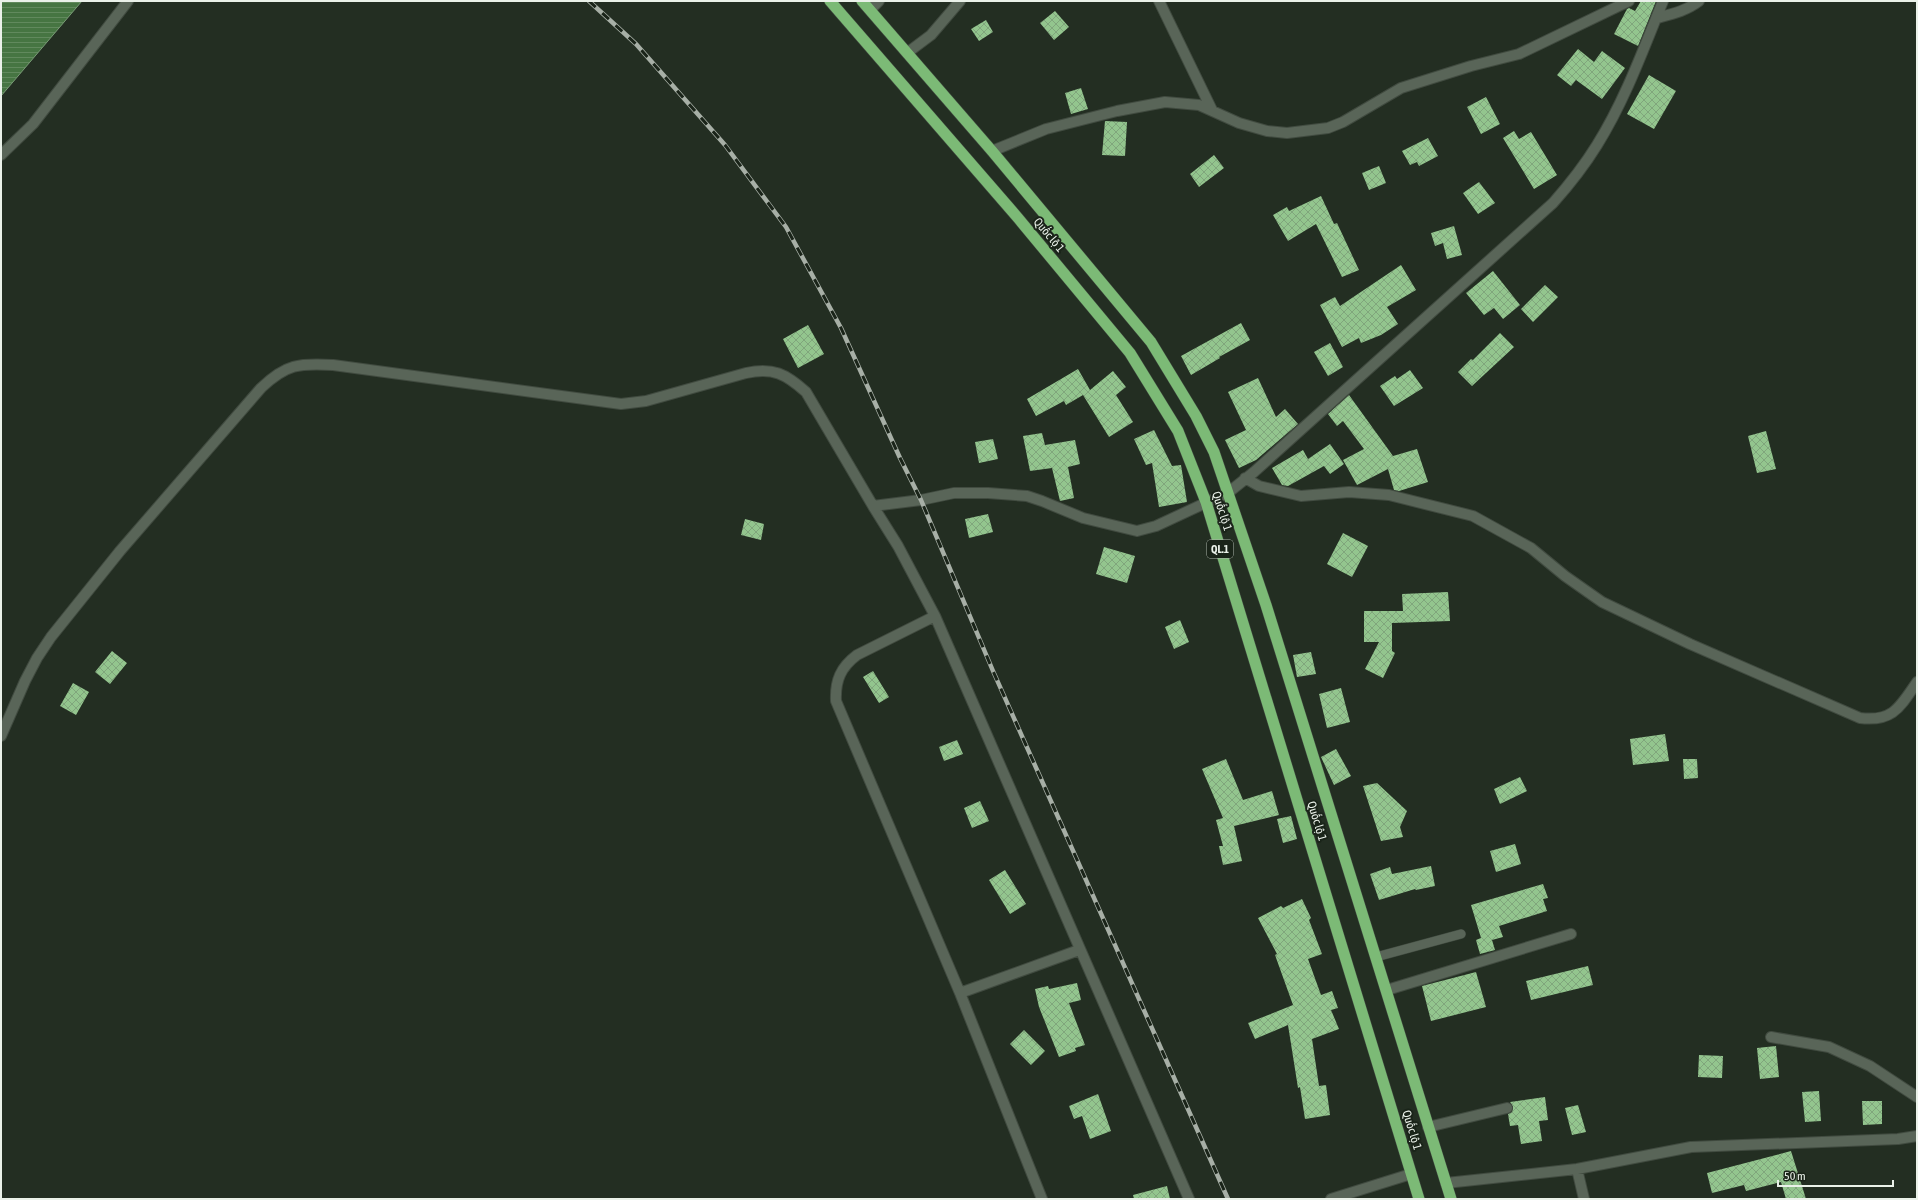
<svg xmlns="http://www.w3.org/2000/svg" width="1918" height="1200" viewBox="0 0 1918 1200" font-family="'Asap Condensed',sans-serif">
	<defs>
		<pattern id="water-rules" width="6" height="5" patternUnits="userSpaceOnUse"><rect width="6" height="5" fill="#467542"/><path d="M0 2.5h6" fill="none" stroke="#61895d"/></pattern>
		<pattern id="building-cross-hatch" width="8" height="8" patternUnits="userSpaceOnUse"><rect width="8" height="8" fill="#93c58e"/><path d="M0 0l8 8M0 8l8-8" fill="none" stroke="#80a67c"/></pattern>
	</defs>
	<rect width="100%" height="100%" fill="#232e22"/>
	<path fill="url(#water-rules)" stroke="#779a74" d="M1,1H82L1,96Z"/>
	<path fill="url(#building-cross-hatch)" d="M1641,1H1656L1638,46L1614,34L1627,9L1629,8L1635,11Z
		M1055,11L1069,27L1054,40L1040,23Z
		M986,20L993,32L979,41L971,29Z
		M1578,49L1594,62L1602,51L1625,68L1602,99L1576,80L1571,86L1557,75Z
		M1649,75L1676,91L1654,129L1627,114Z
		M1081,88L1088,109L1071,114L1065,93Z
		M1486,97L1500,124L1481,134L1467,107Z
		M1105,121L1127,122L1125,156L1102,155Z
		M1514,131L1519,139L1531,132L1557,175L1534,189L1503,138Z
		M1428,138L1438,156L1419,166L1417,162L1410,165L1402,151Z
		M1214,155L1224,168L1199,187L1190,174Z
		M1379,166L1386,183L1369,190L1362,173Z
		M1479,182L1495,203L1478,214L1463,193Z
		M1321,196L1334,224L1337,223L1359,270L1342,277L1316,224L1288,241L1273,215L1287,207L1289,211Z
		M1454,226L1462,255L1447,259L1443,243L1435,246L1431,233Z
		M1401,265L1416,290L1387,307L1398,324L1381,335L1361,343L1359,338L1342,347L1320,305L1335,297L1340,306Z
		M1493,271L1520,305L1503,319L1494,308L1484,315L1466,293Z
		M1545,285L1558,297L1533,322L1521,309Z
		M1241,323L1250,340L1219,357L1220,358L1191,375L1181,356Z
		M808,325L824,354L798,368L783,339Z
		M1500,333L1514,347L1472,386L1458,372L1471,359L1473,360Z
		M1330,343L1343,367L1328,376L1314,352Z
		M1078,369L1090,390L1113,371L1126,387L1116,395L1133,422L1109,437L1083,395L1066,405L1064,401L1036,416L1027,399Z
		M1410,370L1423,388L1394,406L1380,386L1395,376L1397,379Z
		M1258,378L1276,417L1285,409L1298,424L1256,460L1239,468L1225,440L1246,430L1228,392Z
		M1349,395L1393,456L1417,449L1428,482L1399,491L1394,490L1388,469L1357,485L1343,460L1364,449L1343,421L1337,426L1328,414Z
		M1154,430L1172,466L1181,465L1187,502L1159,507L1152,463L1146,465L1134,439Z
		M1766,431L1776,469L1757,473L1748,436Z
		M1042,433L1045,445L1075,440L1080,464L1068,467L1074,498L1060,501L1052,468L1030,471L1023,436Z
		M993,439L998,459L979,463L975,442Z
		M1330,444L1344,464L1330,474L1324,466L1288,486L1282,485L1272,468L1303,450L1308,459Z
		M988,514L993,532L969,538L965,519Z
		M745,519L764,524L761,540L741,535Z
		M1343,533L1368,546L1352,577L1327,564Z
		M1104,547L1135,556L1127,583L1096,574Z
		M1448,592L1450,621L1392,623V651L1395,653L1383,678L1365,669L1379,642H1364V611H1403L1402,594Z
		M1180,620L1189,642L1174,649L1165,627Z
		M112,651L127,663L110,684L95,672Z
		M1311,652L1316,674L1297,677L1293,655Z
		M873,671L889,697L879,703L863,677Z
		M73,683L89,692L76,715L60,706Z
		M1341,688L1350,722L1327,728L1319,694Z
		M1665,734L1669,761L1633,765L1630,739Z
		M957,740L963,754L944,761L939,747Z
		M1336,749L1351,776L1334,785L1321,757Z
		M1226,759L1243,800L1272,791L1279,815L1234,826L1242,861L1223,865L1219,846H1223L1216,820L1223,818L1202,769Z
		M1683,759H1697L1698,778L1684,779Z
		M1520,777L1527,791L1500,804L1494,789Z
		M1377,783L1407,811L1400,827L1403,837L1381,841L1363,786Z
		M980,801L989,821L972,828L964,808Z
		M1291,816L1297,839L1283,843L1277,819Z
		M1515,844L1521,864L1496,872L1490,851Z
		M1431,866L1435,886L1416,890L1415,889L1379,900L1370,874L1390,867L1392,874Z
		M1005,870L1026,904L1010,914L989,880Z
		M1543,884L1548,898L1543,899L1547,911L1499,926L1503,937L1492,940L1495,950L1480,954L1476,940L1481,938L1471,905Z
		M1302,899L1311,918L1309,920L1322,954L1308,959L1321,995L1332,991L1338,1008L1331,1010L1339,1029L1312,1039L1319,1086L1326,1085L1330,1115L1305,1119L1300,1087L1298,1088L1288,1025L1255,1039L1248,1023L1293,1005L1275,955L1277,954L1258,918L1281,906L1283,908Z
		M1588,966L1593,985L1531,1000L1526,981Z
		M1476,972L1486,1007L1431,1021L1422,986Z
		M1077,983L1081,1000L1069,1003L1085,1045L1075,1048L1076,1051L1059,1057L1039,1007L1035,989L1048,986L1049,989Z
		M1024,1030L1045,1051L1031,1065L1010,1044Z
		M1776,1046L1779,1077L1760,1079L1757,1048Z
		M1699,1055L1723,1056L1722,1078L1698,1077Z
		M1819,1091L1821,1121L1805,1122L1802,1092Z
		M1098,1094L1111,1131L1090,1139L1082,1116L1074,1119L1069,1106Z
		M1545,1097L1548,1120L1539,1121L1542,1141L1521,1144L1518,1125L1510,1126L1508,1114L1512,1112L1513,1107L1510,1102Z
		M1862,1101H1882V1124L1863,1125Z
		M1578,1105L1586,1132L1572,1135L1565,1108Z
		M1791,1151L1806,1199H1786L1781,1182L1746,1191L1744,1185L1712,1193L1707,1173Z
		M1167,1186L1170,1199H1134L1133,1195Z"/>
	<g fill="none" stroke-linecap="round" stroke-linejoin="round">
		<defs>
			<path id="service" d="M1376,957L1461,934"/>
			<path id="minor" d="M1159,1L1212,110
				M870,10L879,1
				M1657,18C1672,14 1686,11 1699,1
				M907,53L931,35L960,1
				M992,151L1046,129L1117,111L1165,102L1199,105L1239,123L1267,131L1287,133L1328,128L1343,122L1401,88L1471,66L1519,54L1629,1
				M1,155L33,124L128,1
				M1245,478L1259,486L1301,496L1349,492L1389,495L1473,516L1531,548L1565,576L1602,602L1690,644L1860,718C1893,722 1900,707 1917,682
				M873,506L921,500L954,493H988L1027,496L1042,501L1083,518L1137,531L1156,526L1229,492L1254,472L1553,203C1569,185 1584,166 1597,145C1625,100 1643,50 1663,1
				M935,616L857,655C841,667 835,680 836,701L960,993L1042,1199
				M1,736L25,681L37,658L51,637L120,551L261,388C286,364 299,363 333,365L621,404L646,401L746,373C773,367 786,374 806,392L873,506L898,546L935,616L1189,1199
				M1387,990L1571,934
				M960,993L1079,950
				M1771,1037L1829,1047L1870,1066L1917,1097
				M1428,1127L1507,1108
				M1577,1169L1584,1199
				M1446,1183L1577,1169L1691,1147L1898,1139L1917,1136
				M1331,1199L1411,1174"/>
			<path id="trunk" d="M830,1L1018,218L1130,353L1178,431L1206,502L1419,1199
				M862,1L992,151L1151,342L1196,416L1214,452L1266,605L1451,1199"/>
		</defs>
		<use href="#service" stroke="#414b40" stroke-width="10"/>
		<use href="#minor" stroke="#414b40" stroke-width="12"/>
		<use href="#trunk" stroke="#414b40" stroke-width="12"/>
		<use href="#service" stroke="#596558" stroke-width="9"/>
		<use href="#minor" stroke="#596558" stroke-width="10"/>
		<use href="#trunk" stroke="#7cba76" stroke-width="11"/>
		<defs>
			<path id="rail" d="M589,1L636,44L725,145L786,227L841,328L900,458L921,500L993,671L1228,1199"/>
		</defs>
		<use href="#rail" stroke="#a7afa6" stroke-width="4.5"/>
		<use href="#rail" stroke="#1a2419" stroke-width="3" stroke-dasharray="9" stroke-linecap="butt"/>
	</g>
	<g text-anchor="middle" stroke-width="4" stroke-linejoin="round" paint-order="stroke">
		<rect fill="#1a2419" stroke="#acb4ab" stroke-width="1" x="1207" y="540" width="26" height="18" rx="3"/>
		<g font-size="11" font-weight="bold" fill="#eaf1e9">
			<text x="1220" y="553">QL.1</text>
		</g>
		<g font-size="12" fill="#eaf1e9" stroke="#1a2419">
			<text transform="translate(1049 235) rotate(50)" y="4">Quốc lộ 1</text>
			<text transform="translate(1222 511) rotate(72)" y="4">Quốc lộ 1</text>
			<text transform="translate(1317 821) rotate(73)" y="4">Quốc lộ 1</text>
			<text transform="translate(1412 1130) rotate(73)" y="4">Quốc lộ 1</text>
		</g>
	</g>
	<rect width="1918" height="1200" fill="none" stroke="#eaf1e9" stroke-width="4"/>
	<path d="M1778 1180v6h115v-6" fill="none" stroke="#eaf1e9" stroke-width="2"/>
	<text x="1784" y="1180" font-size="12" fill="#eaf1e9" stroke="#1a2419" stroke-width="3" paint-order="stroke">50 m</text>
</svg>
